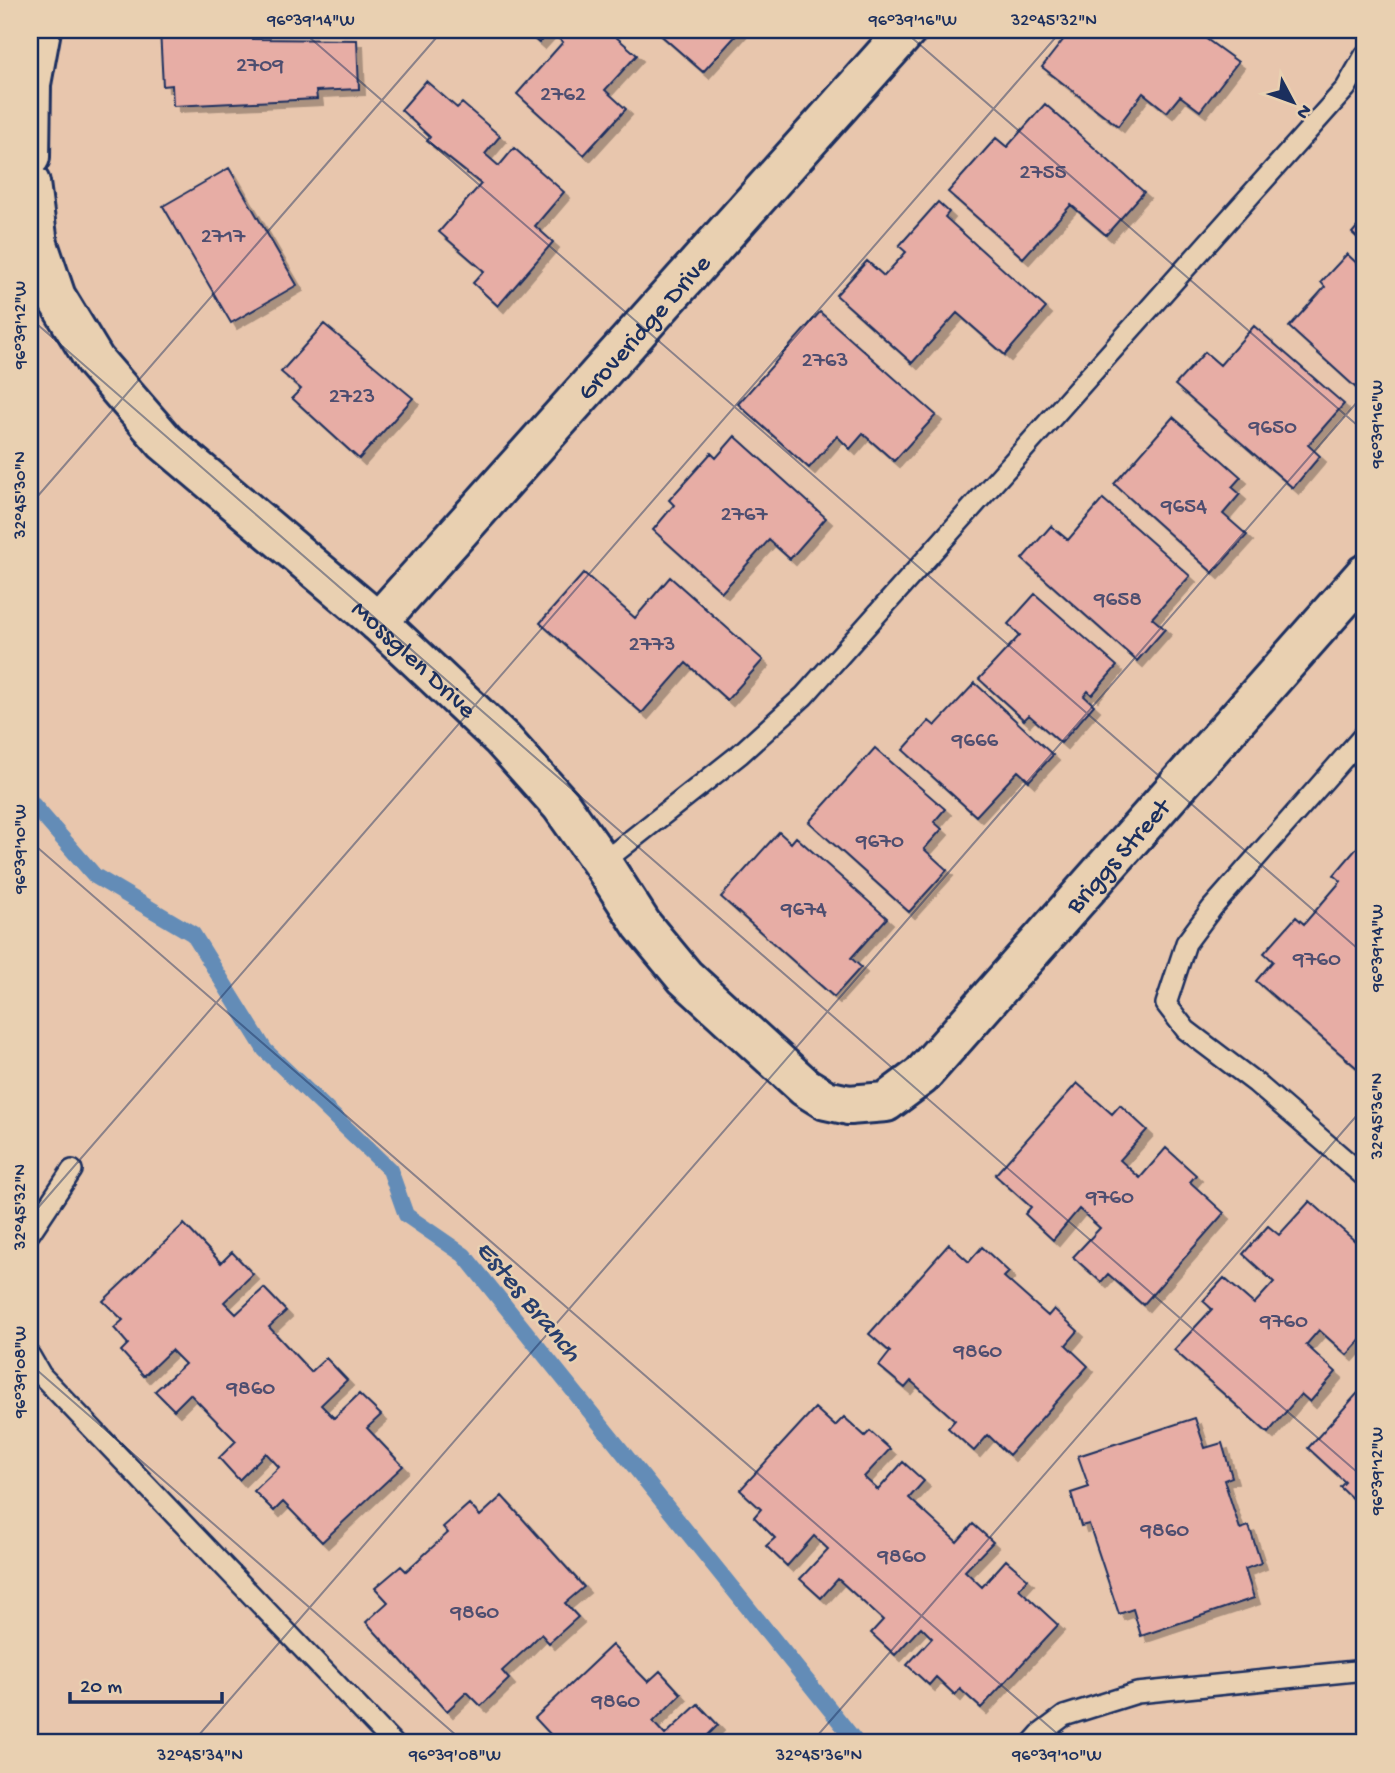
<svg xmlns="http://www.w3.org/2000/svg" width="1395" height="1773" viewBox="0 0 1395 1773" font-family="'Gochi Hand',sans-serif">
	<defs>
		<filter id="shadow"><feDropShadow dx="6" dy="6" stdDeviation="0" flood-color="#0004"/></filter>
	</defs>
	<rect width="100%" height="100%" fill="#e8c6ad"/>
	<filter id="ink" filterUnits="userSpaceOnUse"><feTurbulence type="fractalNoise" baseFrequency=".0143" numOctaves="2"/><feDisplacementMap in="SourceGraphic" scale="14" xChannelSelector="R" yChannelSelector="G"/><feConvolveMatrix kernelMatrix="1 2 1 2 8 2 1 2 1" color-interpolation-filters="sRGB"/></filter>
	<g filter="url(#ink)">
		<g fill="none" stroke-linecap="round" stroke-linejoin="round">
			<path stroke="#648cb7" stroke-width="16" d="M30,801L95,876L193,934L265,1050L390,1170L406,1215L464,1255L857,1743"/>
		</g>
		<path fill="#e7ada5" stroke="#1b2f5e" stroke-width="2" filter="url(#shadow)" d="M160,30H252V39L357,40L359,89L316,91L317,99L173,106L172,85L163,86Z
			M524,30H565L569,33L573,30H608L637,55L605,90L626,109L584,155L517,94L563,42L550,31L539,43Z
			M655,30H741L703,72Z
			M1071,30H1194L1238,62L1200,111L1180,96L1167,112L1143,93L1118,126L1042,67Z
			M426,81L457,108L462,103L500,136L485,154L499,166L514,148L564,192L535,226L553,242L498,306L473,283L484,271L439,232L481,184L427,141L430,137L401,110Z
			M1045,104L1144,192L1106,235L1071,205L1023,258L948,192L996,138L1007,147Z
			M229,168L297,285L231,323L163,206Z
			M938,202L949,212L945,217L1046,308L1005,355L957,313L912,363L836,295L867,261L884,276L906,252L899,246Z
			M1365,218V245L1352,233Z
			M1347,254L1365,271V396L1289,327L1325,287L1321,282Z
			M820,312L936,415L894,461L863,434L850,449L837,436L809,468L738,404Z
			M324,324L413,398L359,459L292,398L301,389L281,372Z
			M1254,326L1344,404L1308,445L1320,456L1293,488L1175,385L1205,352L1220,365Z
			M1173,417L1241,477L1232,487L1240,494L1223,514L1247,535L1213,573L1114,484Z
			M735,436L826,518L790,559L769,540L722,592L653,530L674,505L669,500L711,453L716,458Z
			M1103,499L1190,576L1152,618L1165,629L1137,661L1022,559L1051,526L1068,540Z
			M584,573L635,618L670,577L763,660L727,700L686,663L642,713L540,623Z
			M1035,594L1117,666L1092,695L1088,691L1084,696L1094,705L1061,743L1029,715L1024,720L979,679L1020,635L1008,624Z
			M975,683L1053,755L1029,781L1018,771L976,816L903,750L929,721L935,726Z
			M875,748L945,809L934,822L942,829L924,849L947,870L909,912L809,822Z
			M779,832L791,843L796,837L887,918L851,958L861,967L834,997L721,897Z
			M1357,848L1364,854L1365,853V1059L1357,1068L1256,981L1273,961L1264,953L1296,917L1304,924L1341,881L1334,875Z
			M1077,1083L1112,1114L1120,1105L1147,1130L1120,1160L1140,1178L1166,1148L1196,1175L1190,1182L1224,1213L1143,1305L1108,1274L1101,1282L1073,1257L1100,1228L1079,1209L1053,1240L1025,1214L1031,1207L995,1175Z
			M1310,1201L1365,1250V1335L1347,1355L1319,1330L1306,1345L1336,1372L1310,1402L1301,1394L1268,1433L1174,1350L1212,1309L1203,1301L1224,1278L1254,1304L1274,1282L1243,1254L1268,1226L1279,1235Z
			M184,1224L221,1263L232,1252L253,1274L224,1302L236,1314L264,1288L286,1311L269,1327L311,1372L326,1358L347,1380L321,1405L334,1418L359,1394L381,1415L367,1428L403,1466L322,1542L283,1502L274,1511L254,1491L279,1467L266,1453L239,1480L219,1458L236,1441L190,1394L174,1410L155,1391L185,1364L171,1350L144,1376L121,1351L128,1344L114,1328L123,1320L103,1301Z
			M949,1244L969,1262L982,1247L1009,1272L1004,1277L1048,1316L1054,1309L1078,1331L1066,1345L1088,1366L1009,1455L988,1435L974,1451L948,1428L955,1420L911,1381L905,1388L879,1366L890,1352L869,1334Z
			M1365,1385V1494L1357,1503L1340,1487L1345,1482L1308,1448Z
			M815,1408L835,1426L844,1417L865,1436L870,1431L890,1449L864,1477L878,1490L903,1462L924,1481L909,1498L957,1542L973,1524L993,1542L965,1571L982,1587L1006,1560L1028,1579L1019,1589L1058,1625L981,1708L960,1689L955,1695L936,1677L929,1685L907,1665L932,1638L921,1627L895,1655L871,1633L883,1620L838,1579L821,1598L800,1579L828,1549L814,1536L787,1566L766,1546L775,1538L754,1517L761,1509L740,1490Z
			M1195,1418L1205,1448L1222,1443L1232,1477L1224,1480L1240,1529L1249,1526L1261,1563L1245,1569L1254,1598L1141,1636L1133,1609L1119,1614L1089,1524L1081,1526L1071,1493L1089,1487L1078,1456Z
			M502,1496L584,1587L565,1603L578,1617L549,1643L541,1634L527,1648L502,1671L509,1679L481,1706L467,1692L447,1711L366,1622L388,1602L375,1588L401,1566L406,1571L448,1533L443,1527L469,1504L480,1516Z
			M612,1645L648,1682L660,1671L681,1694L653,1722L665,1735L698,1704L718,1725L700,1743H544L551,1735L535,1718Z"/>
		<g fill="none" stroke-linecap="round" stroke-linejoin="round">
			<defs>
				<path id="service" d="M1365,734L1212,908L1186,943L1166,1004L1186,1030L1256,1083L1365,1177
					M602,863L740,754L804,696L1346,88L1365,55
					M30,1233L72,1170
					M30,1356L41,1375L393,1743
					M1032,1743L1040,1734L1064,1716L1137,1693L1365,1670"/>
				<g id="minor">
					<path d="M30,157L31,84L41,30"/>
					<path id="s1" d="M30,183L38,244L56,297L95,361L165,442L378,622L502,739L561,805L602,863L642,925L685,977L805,1087L826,1100L849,1105"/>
					<path id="s2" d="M378,622L907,30"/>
				</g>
				<g id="tertiary">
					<path id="s3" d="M849,1105L886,1102L921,1076L1365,574"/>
				</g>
			</defs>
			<use href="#service" stroke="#1b2f5e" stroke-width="24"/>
			<use href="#minor" stroke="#1b2f5e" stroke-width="44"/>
			<use href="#tertiary" stroke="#1b2f5e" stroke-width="44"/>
			<use href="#service" stroke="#e9d0b1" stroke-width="19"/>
			<use href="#minor" stroke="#e9d0b1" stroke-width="38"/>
			<use href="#tertiary" stroke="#e9d0b1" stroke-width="38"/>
		</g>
	</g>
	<path fill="none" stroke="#1b2f5e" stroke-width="2" stroke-opacity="0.45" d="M301,30L1365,955M903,30L1365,432M30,318L1365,1479M30,505L443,30M30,841L1068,1743M30,1217L1062,30M30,1364L465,1743M192,1743L1365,393M811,1743L1365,1106"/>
	<g text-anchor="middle" stroke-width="5" stroke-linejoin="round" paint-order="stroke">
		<g font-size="23" fill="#4e4e70">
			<text x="260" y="71">2709</text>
			<text x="563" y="100">2762</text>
			<text x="1043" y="178">2755</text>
			<text x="223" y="242">2717</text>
			<text x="825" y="366">2763</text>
			<text x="352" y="402">2723</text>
			<text x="1273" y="433">9650</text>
			<text x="1184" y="512">9654</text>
			<text x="744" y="520">2767</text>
			<text x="1118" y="605">9658</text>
			<text x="652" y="650">2773</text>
			<text x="975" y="746">9666</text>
			<text x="880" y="847">9670</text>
			<text x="804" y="915">9674</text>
			<text x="1317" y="965">9760</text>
			<text x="1110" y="1203">9760</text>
			<text x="1284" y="1327">9760</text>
			<text x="978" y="1357">9860</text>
			<text x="251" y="1394">9860</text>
			<text x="1165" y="1536">9860</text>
			<text x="902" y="1562">9860</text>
			<text x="475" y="1618">9860</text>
			<text x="616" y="1707">9860</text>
		</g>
		<g font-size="26" fill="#1b2f5e" stroke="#e9d0b1">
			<text dy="9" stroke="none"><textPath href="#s2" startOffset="397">Groveridge Drive</textPath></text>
			<text dy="9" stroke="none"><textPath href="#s1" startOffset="630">Mossglen Drive</textPath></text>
			<text dy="9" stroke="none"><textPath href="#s3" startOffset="376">Briggs Street</textPath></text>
		</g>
		<g font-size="28" font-style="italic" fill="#273e6d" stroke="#e9d0b1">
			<text transform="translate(531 1299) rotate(50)" y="10">Estes Branch</text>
		</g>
	</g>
	<rect width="1395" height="1773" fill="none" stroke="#e9d0b1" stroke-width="77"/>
	<g transform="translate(1293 102) rotate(131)" stroke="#e9d0b1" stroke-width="5" paint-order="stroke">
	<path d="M0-5L12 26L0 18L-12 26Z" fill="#1b2f5e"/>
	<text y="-10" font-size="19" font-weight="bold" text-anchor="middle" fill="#1b2f5e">N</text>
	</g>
	<path d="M70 1692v10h152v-10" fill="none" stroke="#1b2f5e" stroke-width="3.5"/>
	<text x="80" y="1692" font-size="21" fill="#1b2f5e" stroke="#e9d0b1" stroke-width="5" paint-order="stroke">20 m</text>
	<rect x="38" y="38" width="1318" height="1696" fill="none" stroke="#1b2f5e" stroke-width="2.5"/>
	<g font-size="18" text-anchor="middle" fill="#1b2f5e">
		<text x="311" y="25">96°39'14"W</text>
		<text x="913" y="25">96°39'16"W</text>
		<text x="1054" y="25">32°45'32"N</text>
		<text transform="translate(19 325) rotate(-90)" y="6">96°39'12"W</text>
		<text transform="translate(1376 424) rotate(-90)" y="6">96°39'16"W</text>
		<text transform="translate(19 495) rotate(-90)" y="6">32°45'30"N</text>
		<text transform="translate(19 849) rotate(-90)" y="6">96°39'10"W</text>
		<text transform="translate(1376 948) rotate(-90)" y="6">96°39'14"W</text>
		<text transform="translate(1376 1116) rotate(-90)" y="6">32°45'36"N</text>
		<text transform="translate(19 1207) rotate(-90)" y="6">32°45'32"N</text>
		<text transform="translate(19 1372) rotate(-90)" y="6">96°39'08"W</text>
		<text transform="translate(1376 1471) rotate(-90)" y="6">96°39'12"W</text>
		<text x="200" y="1760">32°45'34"N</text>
		<text x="455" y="1760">96°39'08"W</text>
		<text x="819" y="1760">32°45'36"N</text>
		<text x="1057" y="1760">96°39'10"W</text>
	</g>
</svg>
